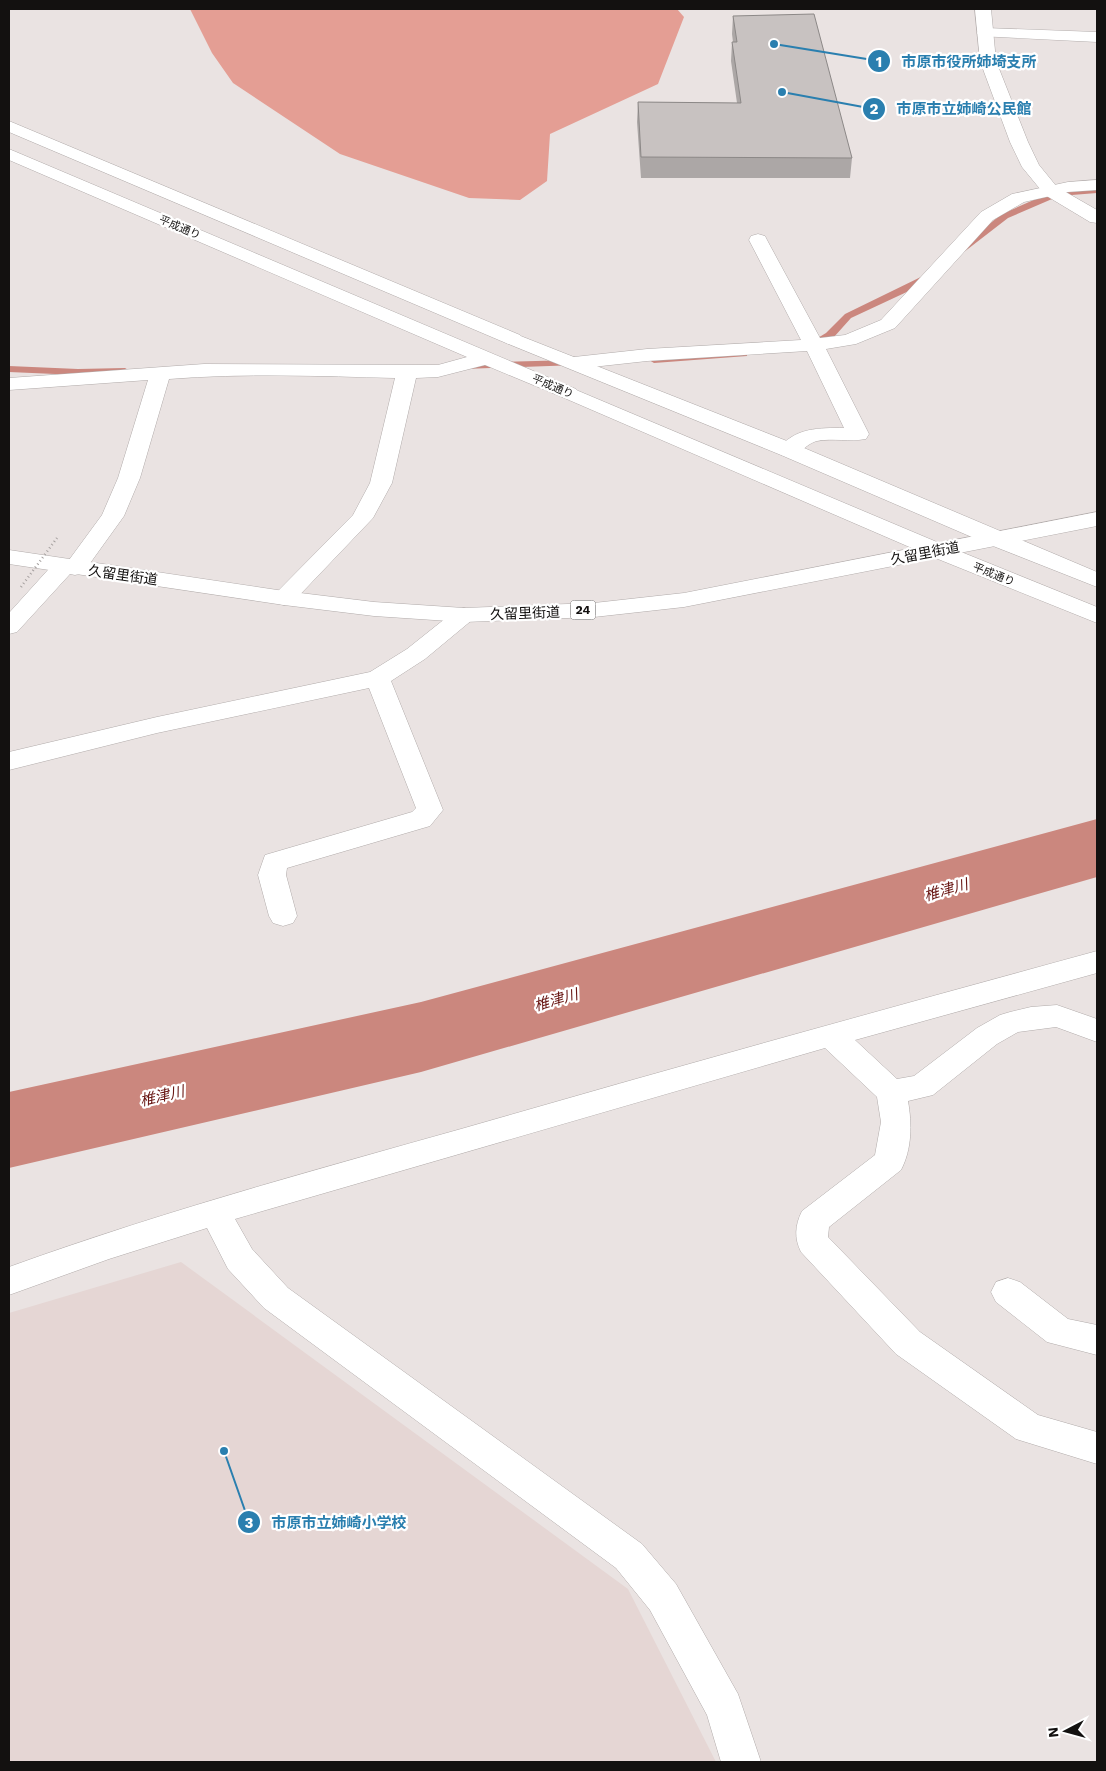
<svg xmlns="http://www.w3.org/2000/svg" width="1106" height="1771" viewBox="0 0 1106 1771" font-family="'Work Sans','Noto Sans JP',sans-serif">
	<rect width="100%" height="100%" fill="#eae3e2"/>
	<path fill="#e5d6d4" d="M181,1262L628,1589L716,1762H9V1313Z"/>
	<path fill="#e49e94" d="M190,9H677L684,17L658,84L550,134L547,181L520,200L469,198L340,154L233,83L212,53Z"/>
	<g fill="none" stroke-linecap="round" stroke-linejoin="round">
		<path fill="#cb877e" fill-rule="evenodd" d="M1097,187V193L1059,196L1008,218L964,252L961,253L956,250L1002,214L1054,191Z
			M929,273L934,276L926,283L851,318L834,337L815,347H807L806,345L826,333L845,314Z
			M743,351L747,352V356L654,363L649,360L654,357Z
			M573,360L577,361V365L464,369L459,366L464,363Z
			M9,366L78,369L125,368L130,371L125,374L78,375L9,372Z"/>
		<path fill="#cb877e" fill-rule="evenodd" d="M1097,819V877L421,1072L9,1168V1092L421,1002Z"/>
		<defs>
			<path id="street" d="M985,28L1097,32V42L979,36L977,33L979,30Z
				M9,121L520,335L523,339L520,343L513,345L506,343L9,132Z
				M9,149L576,389L579,393L576,397L569,399L562,397L485,365L438,377L416,378L392,483L373,518L292,603L284,605L276,603L272,598L276,593L353,515L370,483L395,378C320,376 244,373 169,379L140,478L124,516L83,573L75,575L70,574L17,632L9,634V613L56,561L64,559L69,560L102,515L118,478L148,380L9,390V378L204,364L438,365L467,357L9,160Z
				M1097,180V190L1068,192L1024,202L993,220L895,328L856,344L826,349L869,434L866,439C850,442 833,438 817,441C802,445 801,459 781,455L778,450C794,427 820,428 844,428L807,351L647,361L574,369L567,367L564,363L567,359L574,357L647,349L801,340L749,240L751,236L758,234L765,236L767,240L820,338L845,335L881,320L981,212L1012,194L1068,182Z
				M464,608L472,610L476,615L472,620L425,659L391,681L443,810L430,826L287,868L286,875L297,916L293,923L283,926L273,923L269,916L258,875L265,855L412,812L416,808L369,688L157,733L9,770V752L157,717L370,672L407,649L456,610Z
				M1097,951V973L855,1040L897,1079L914,1076L977,1028L1000,1015L1010,1012L1031,1007L1057,1005L1097,1019V1042L1056,1027L1018,1032L997,1044L933,1095L908,1101C912,1124 912,1149 901,1170L829,1227L828,1237L920,1332L1038,1415L1097,1432V1464L1016,1439L896,1354L801,1252C794,1238 795,1225 802,1211L875,1155L881,1122L877,1097L825,1048L235,1219L252,1249L288,1288L642,1544L676,1584L738,1694L761,1762H721L707,1715L650,1610L616,1568L264,1308L228,1269L207,1228L109,1259L9,1295V1267C158,1213 308,1172 461,1129C672,1068 885,1009 1097,951Z
				M1008,1278L1020,1282L1068,1319L1097,1325V1355L1047,1342L996,1302L991,1292L996,1282Z"/>
			<path id="secondary" d="M975,9H991L996,61L1028,142L1039,165L1057,187L1097,210V223L1090,222L1045,195L1022,167L1010,142L980,61Z
				M513,333L797,445L1097,572V587L988,544L781,455L506,343L503,339L506,335Z
				M569,387L944,545L1097,607V623L928,555L562,397L559,393L562,389Z"/>
			<path id="primary" d="M1097,512V526L684,607L594,617L464,622L374,616L284,605L9,564V550L284,591L374,602L464,608L594,603L684,593Z"/>
		</defs>
		<use href="#street" stroke="#b1abaa" stroke-width="1"/>
		<use href="#secondary" stroke="#b1abaa" stroke-width="1"/>
		<use href="#primary" stroke="#b1abaa" stroke-width="1"/>
		<use href="#street" fill="#fff" fill-rule="evenodd"/>
		<use href="#secondary" fill="#fff" fill-rule="evenodd"/>
		<use href="#primary" fill="#fff" fill-rule="evenodd"/>
		<path stroke="#a49f9e" stroke-width="2.5" stroke-dasharray="1 3" stroke-linecap="butt" d="M21,587L57,538"/>
	</g>
	<path fill="#aca7a6" d="M733,16L852,158L850,178H641L637,122L638,102L737,103L731,61L732,42H733L732,34Z"/>
	<path fill="#c8c2c1" stroke="#8c8887" d="M814,14L852,158L641,157L638,102L741,103L732,42H737L733,16Z"/>
	<g text-anchor="middle" stroke-width="4.5" stroke-linejoin="round" paint-order="stroke">
		<g font-size="11" fill="#131110" stroke="#fff">
			<text transform="translate(180 227) rotate(23)" y="4">平成通り</text>
			<text transform="translate(553 386) rotate(23)" y="4">平成通り</text>
			<text transform="translate(994 574) rotate(22)" y="4">平成通り</text>
		</g>
		<rect fill="#fff" stroke="#5a5858" stroke-width="1" x="570.5" y="600.5" width="25" height="19" rx="4"/>
		<g font-size="12" font-weight="bold" fill="#131110">
			<text x="583" y="614">24</text>
		</g>
		<g font-size="14" fill="#131110" stroke="#fff">
			<text transform="translate(925 553) rotate(-11)" y="5">久留里街道</text>
			<text transform="translate(123 575) rotate(8)" y="5">久留里街道</text>
			<text transform="translate(525 613) rotate(-2)" y="5">久留里街道</text>
		</g>
		<g font-size="15" font-style="italic" fill="#691714" stroke="#fff">
			<text transform="translate(946 890) rotate(-16)" y="5">椎津川</text>
			<text transform="translate(556 1000) rotate(-16)" y="5">椎津川</text>
			<text transform="translate(162 1096) rotate(-13)" y="5">椎津川</text>
		</g>
	</g>
	<path fill="none" stroke="#2a7faf" stroke-width="2" d="M774 44L879 61M782 92L874 109M224 1451L249 1522"/>
	<g fill="#2a7faf" stroke="#fff" stroke-width="2">
		<circle cx="774" cy="44" r="5"/>
		<circle cx="782" cy="92" r="5"/>
		<circle cx="224" cy="1451" r="5"/>
		<circle cx="879" cy="61" r="12"/>
		<circle cx="874" cy="109" r="12"/>
		<circle cx="249" cy="1522" r="12"/>
	</g>
	<g font-size="15" text-anchor="middle" font-weight="bold" fill="#fff">
		<text x="879" y="67">1</text>
		<text x="874" y="114">2</text>
		<text x="249" y="1528">3</text>
	</g>
	<g font-size="15" text-anchor="middle" font-weight="bold" fill="#2a7faf" stroke="#fff" stroke-width="4.5" stroke-linejoin="round" paint-order="stroke">
		<text x="969" y="67">市原市役所姉埼支所</text>
		<text x="964" y="114">市原市立姉崎公民館</text>
		<text x="339" y="1528">市原市立姉崎小学校</text>
	</g>
	<rect width="1106" height="1771" fill="none" stroke="#131110" stroke-width="20"/>
	<g transform="translate(1066 1731) rotate(264)" stroke="#ffffff" stroke-width="4" paint-order="stroke">
	<path d="M0-4L9 19L0 12L-9 19Z" fill="#131110"/>
	<text y="-8" font-size="14" font-weight="bold" text-anchor="middle" fill="#131110">N</text>
	</g>
</svg>
